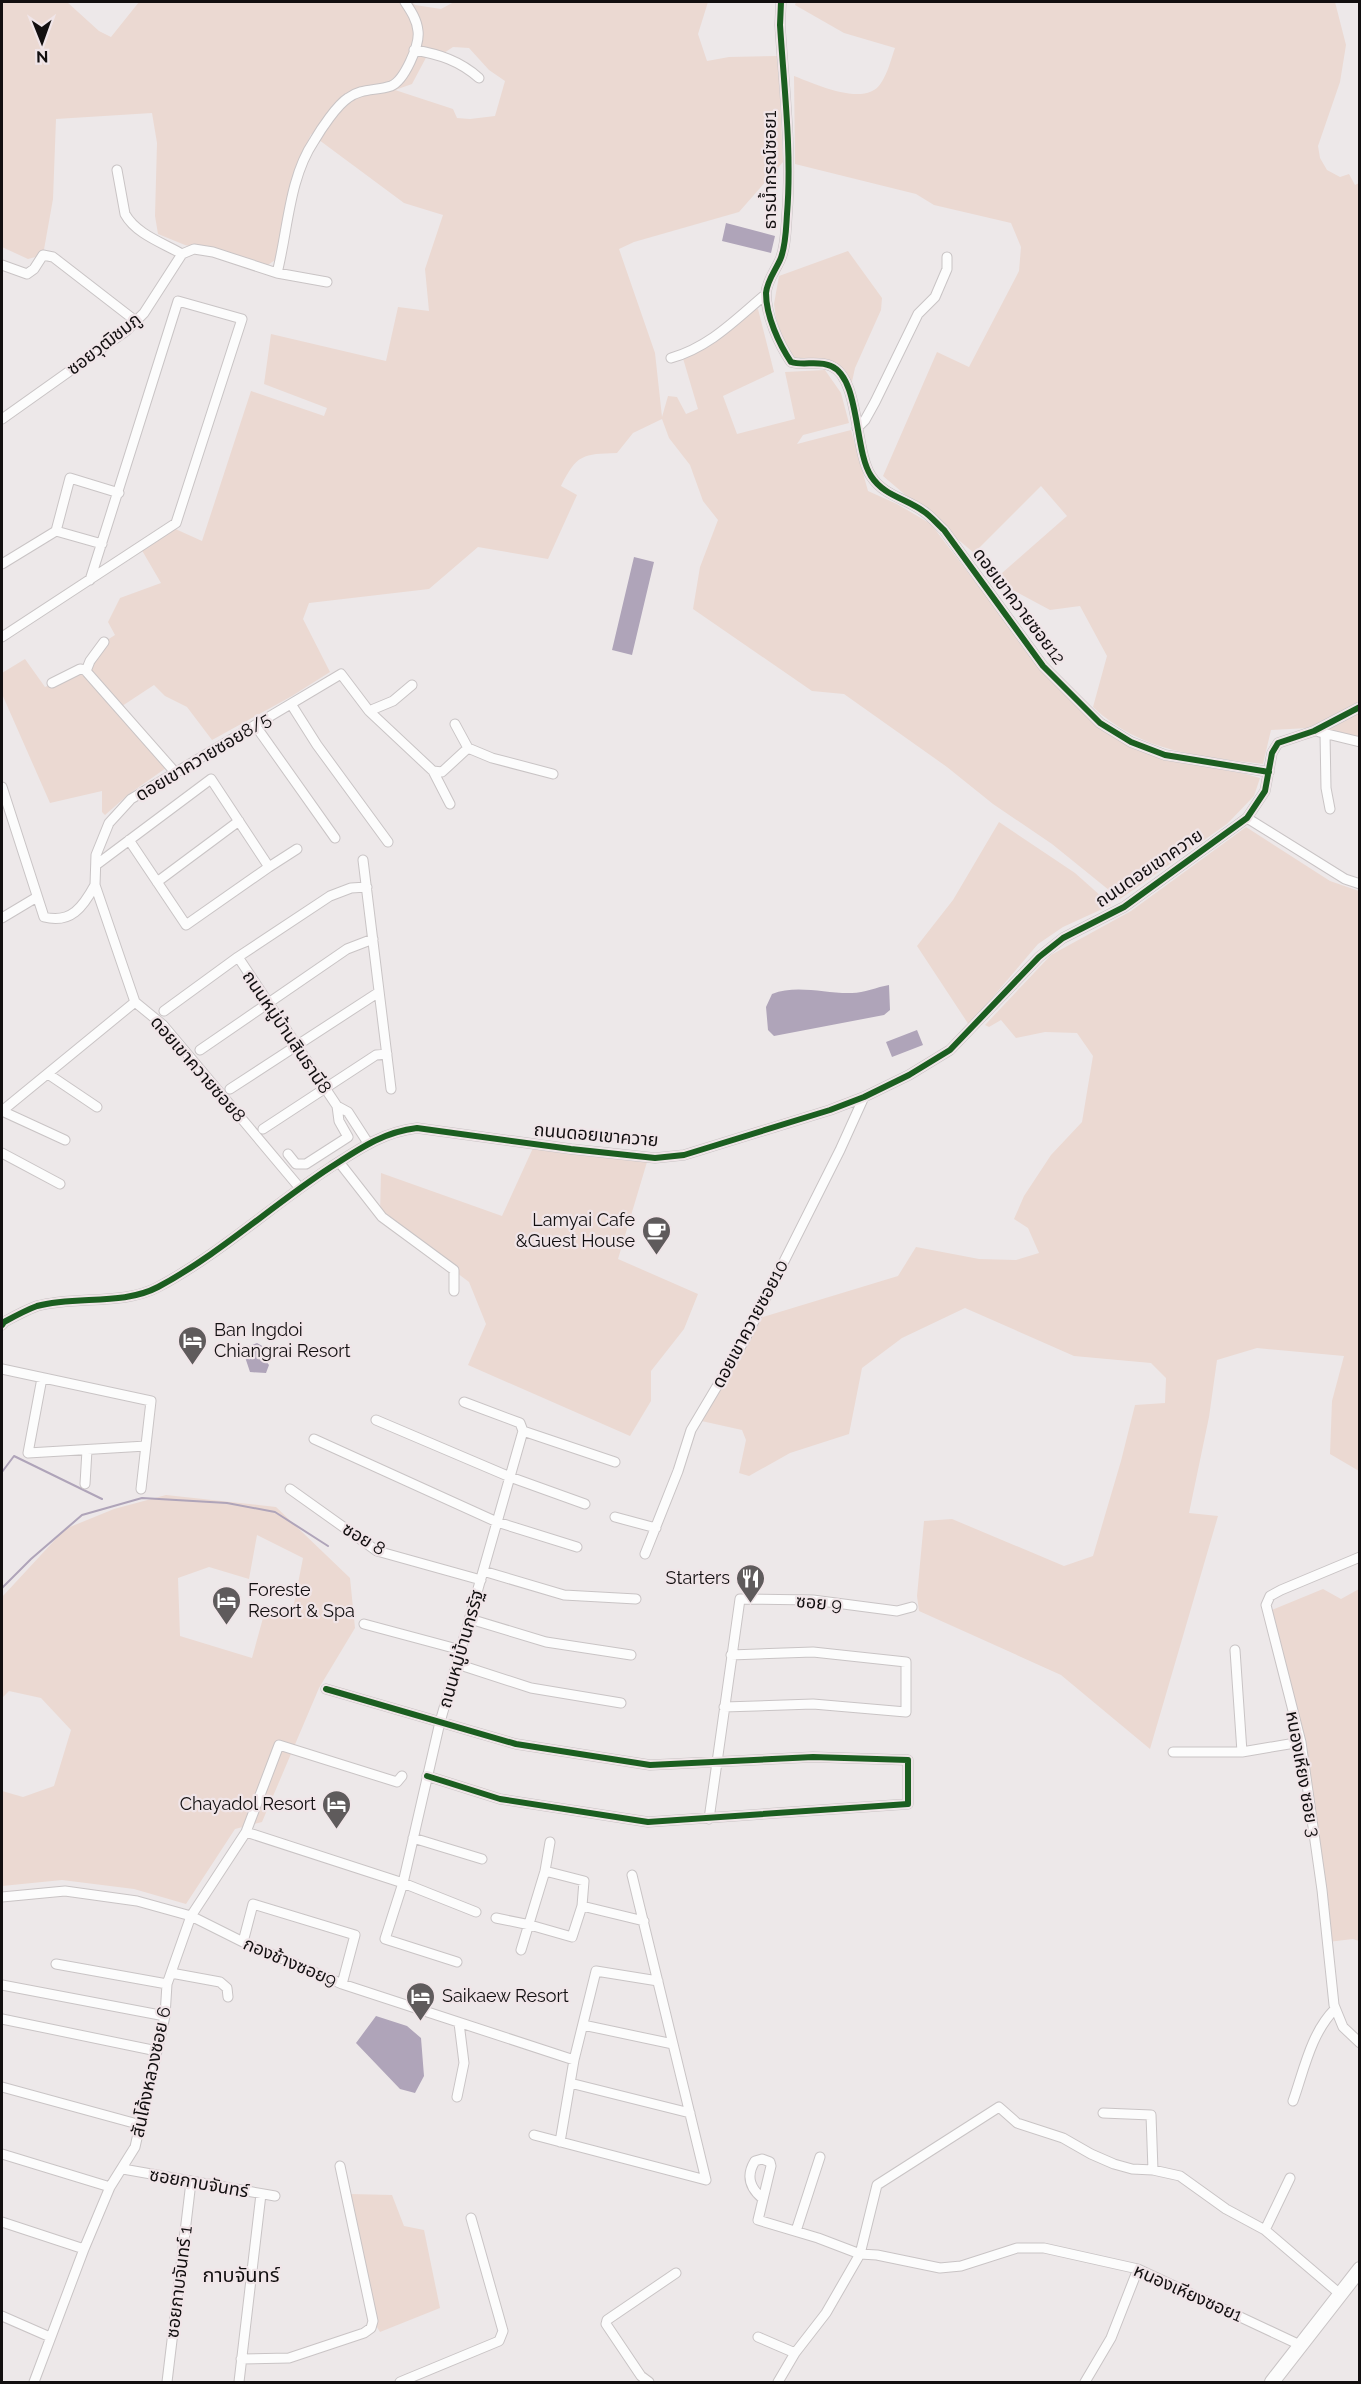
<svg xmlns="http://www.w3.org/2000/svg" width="1361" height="2384" viewBox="0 0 1361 2384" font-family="Raleway,'Noto Sans Thai',sans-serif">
	<rect width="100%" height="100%" fill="#ede8e9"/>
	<path fill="#ebd9d2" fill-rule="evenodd" d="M2,2H67L99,31L111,37L139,2H412L415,5L441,9L454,2H708L698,34L707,61L729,57L778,56L783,162L739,212L634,242L619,249L655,353L662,417L668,396L677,397L686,414L698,409L682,355L747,312L758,309L774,372L723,396L737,434L795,419L785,372L825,370L841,393L849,423L803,435L797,444L851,430L868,491L897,504L931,524L1034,659L1118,739L1159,758L1246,774L1260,778L1254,796L1227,824L1120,899L1052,844L993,804L947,767L844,694L812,691L693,609L700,567L718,520L703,501L690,465L669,438L662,419L633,433L617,453C583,454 577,454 561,486L577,495L548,559L478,547L429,589L309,603L303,619L330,672L292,696L212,740L187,707L165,696L154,685L119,708L86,671L104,642L115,635L108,622L120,598L161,583L140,547L171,527L202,541L251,391L324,416L327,408L264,384L271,334L386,361L398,307L429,311L425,269L443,215L404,203L311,134L298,164L275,260L268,265L185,245L158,234L155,216L157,143L152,113L56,119L53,199L43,255L28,259L2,247ZM453,47L469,48L489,70L505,81L495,116L470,119L457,118L453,109L395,90L412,84L429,52L441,55Z
		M796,2H1335L1346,45L1340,82L1318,146L1320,158L1327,170L1340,177L1349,174L1355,185L1359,183V703L1308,728L1271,730L1263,764C1199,756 1142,753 1093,707L1107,656L1080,606L1050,610L994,580L1067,516L1041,486L974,553L883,476L937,352L969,367L1019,271L1021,247L1011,223L934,205L916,194L795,164L794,76C815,84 866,108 881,83C888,73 891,59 895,48L844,33L795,5Z
		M848,251L882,298L881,310L855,368L851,386L845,370L833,362L795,359L786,352L776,318L774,304L779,276Z
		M25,659L45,687L81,672L166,768L129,794L105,815L102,812V791L50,803L2,694V673Z
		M1359,707V741L1314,731Z
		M999,822L1075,873L1111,905L1063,927L1038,944L969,1025L917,946L953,900Z
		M1246,827L1330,881L1359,891V1471L1330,1454L1332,1401L1344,1356L1257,1348L1217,1360L1209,1417L1189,1513L1218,1516L1150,1749L1061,1675L919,1611L917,1596L924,1521L952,1519L1064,1566L1093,1556L1121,1461L1135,1405L1165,1403L1166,1378L1151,1363L1074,1356L965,1308L902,1338L862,1368L849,1434L790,1453L749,1476L739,1473L746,1440L742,1430L697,1420L753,1323L763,1317L898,1276L916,1247L979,1259L1016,1260L1039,1253L1028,1228L1014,1219L1024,1196L1051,1155L1082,1122L1093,1056L1077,1033L1045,1032L1016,1038L1001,1020L989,1027L985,1025L1051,955L1131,911Z
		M533,1148L647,1162L618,1259L698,1294L684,1329L651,1371V1401L630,1436L468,1365L486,1324L469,1282L380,1215L381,1173L502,1216Z
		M166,1495L276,1507L350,1578L355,1628L319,1688L262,1822L235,1829L186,1904L134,1889L62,1880L2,1886V1791L23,1797L54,1786L71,1730L41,1698L9,1691L2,1698V1597L65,1529L114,1509ZM257,1535L303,1558L292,1614L266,1607L252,1658L180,1636L178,1578L209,1567L249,1579Z
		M1323,1589L1341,1599L1359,1589V1941L1353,1939L1328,1942L1299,1735L1267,1612Z
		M350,2194L392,2195L404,2226L424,2230L440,2308L380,2332L375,2324Z"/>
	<path fill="#afa4b9" d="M726,223L775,236L771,253L722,241Z
		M634,557L654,562L632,655L612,650Z
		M889,985L890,1010L884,1015L774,1036L768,1030L766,1007L772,994C797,984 826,994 852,993C864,993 877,987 889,985Z
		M917,1030L923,1045L892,1057L886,1042Z
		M257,1343L264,1347L265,1360L269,1365L266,1373L250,1372L245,1357L247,1347Z
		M376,2016L407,2026L421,2038L424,2076L415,2093L400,2089L356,2043Z"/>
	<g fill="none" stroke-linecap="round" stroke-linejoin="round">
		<path stroke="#afa4b9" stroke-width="2" d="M2,1472L14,1456L102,1499
			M2,1588L31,1559L82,1515L142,1498L227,1503L275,1512L328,1546"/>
		<defs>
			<path id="street" d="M781,2L780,25C784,87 792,152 787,214C786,228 786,247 780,260C775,271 767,281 766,293C766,316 779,344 791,362C804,366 818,360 831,366C860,378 854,450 871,476C884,496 905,498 923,511C931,516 937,524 944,530L1043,666L1100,723L1131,742L1165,755L1269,772
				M414,50C439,54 460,61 479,78
				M117,170L125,214C136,234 163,243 182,254
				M2,265L27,274L34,269L43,255L53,257L137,322
				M277,273C288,230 289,178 314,141C321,129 337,105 348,98C361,88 376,91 391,86C404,81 420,45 418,31C417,20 411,11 405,2
				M671,358C710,347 736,319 766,294
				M2,419L126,331L144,313L182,254L194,249L213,252L277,273L327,282
				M857,428L865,420L875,402L918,314L935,297L947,269V257
				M56,531L102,544
				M2,564L56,531L70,478L119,493
				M2,637L176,523L242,319L178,301L90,580
				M86,671L90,661L104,642
				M52,683L80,669L85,670L174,771
				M291,704L317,745L388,842
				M369,711L393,701L412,685
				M455,724L468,748L492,758L553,774
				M255,725L335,838
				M1319,732L1360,742
				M1325,734L1326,788L1330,809
				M433,771L450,804
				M2,787L44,917C71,924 83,907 95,885
				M1247,818L1345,879L1360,884
				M363,860L391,1089
				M96,865L211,779L269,867L186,925L129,840
				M269,867L297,849
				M157,882L239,821
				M2,918L37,897
				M238,957L337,1106L339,1121L348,1137L306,1164H296L288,1154
				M135,1002L95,885L96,855L109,823L131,799L341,674L369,711L433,771L442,772L468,748
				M135,1002L163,1025L299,1187
				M164,1011L238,957L330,896L351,888L367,887
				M200,1050L347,949L373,939
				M48,1074L97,1107
				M230,1089L379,992
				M337,1106L348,1112L368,1143
				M2,1111L135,1002
				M2,1111L65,1140
				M263,1129L376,1055L387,1054
				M2,1153L60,1184
				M339,1162L382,1217L454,1270V1291
				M2,1325L4,1322C15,1316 26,1310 37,1306C76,1295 122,1306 158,1287C220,1254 272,1205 331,1167C359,1149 383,1132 417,1128L571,1149L655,1158L684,1155L830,1110L864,1097L909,1075L950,1050L1039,957L1063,938L1124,907L1247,818L1265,791L1272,753L1278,743L1314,731L1360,707
				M2,1369L151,1401L141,1489
				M42,1378L28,1453L146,1446
				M464,1402L520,1423L523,1431
				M376,1420L510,1477L585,1504
				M523,1431L615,1462
				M314,1439L497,1522L577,1547
				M85,1484L87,1450
				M290,1489L377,1551L481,1580
				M615,1517L656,1528
				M645,1554L678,1471L691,1430L744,1341L840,1150L864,1097
				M1360,1557L1281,1590L1270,1596L1266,1605L1301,1742L1322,1890L1334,2005L1343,2027L1360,2043
				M483,1571L564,1595L636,1599
				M470,1619L546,1642L631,1655
				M364,1624L461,1650
				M1235,1650L1242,1752
				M457,1664L531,1688L621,1703
				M326,1689L516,1744L650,1765L813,1757L908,1760V1804L648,1822L500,1799L427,1776
				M724,1707L813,1704L906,1712V1662L813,1652L731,1655
				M1173,1752H1242L1301,1742
				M709,1819L740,1599L813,1600L897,1611L912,1607
				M246,1832L403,1883L440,1722L523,1431
				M413,1838L482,1859
				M545,1871L584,1881L582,1906
				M2,1897L65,1891L137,1901L191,1916L243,1942L342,1984L574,2060
				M496,1918L530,1925L572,1937L582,1906L644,1921
				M243,1942L253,1904L355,1935L342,1984
				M521,1950L545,1871L550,1842
				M457,1962L385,1939L403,1883L476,1912
				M56,1964L167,1984
				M171,1973L220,1982L227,1988L228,1997
				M2,1985L165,2016
				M2,2019L157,2051
				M583,2025L673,2044
				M570,2083L690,2113
				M2,2087L141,2125
				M457,2097L464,2063L459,2023
				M1293,2101C1304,2070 1311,2033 1335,2009
				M1103,2113L1151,2115L1153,2170
				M534,2135L706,2180L632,1875
				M560,2142L574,2060L596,1971L658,1981
				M2,2154L110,2187
				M123,2169L275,2196
				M763,2199C751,2189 745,2177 755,2161L762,2159L770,2162L771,2166L758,2220L818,2238L860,2254L877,2255L940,2268L961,2266L1017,2248H1044L1138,2269L1300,2345
				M2,2222L84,2249
				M1265,2230L1290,2178
				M796,2231L820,2157
				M2,2316L50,2337
				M758,2337L795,2353
				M241,2359L289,2358L364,2333L371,2328L373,2321L340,2166
				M34,2382L84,2249L110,2187L135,2147L165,2016L167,1984L191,1916L246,1832L279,1745L397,1782L402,1776
				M167,2382L191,2182
				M239,2382L261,2194
				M400,2382L499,2341L503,2331L471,2218
				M649,2382L641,2376L606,2324L607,2320L676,2273
				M778,2382L795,2353L826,2313L860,2254L877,2185L999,2107L1017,2123L1063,2138L1091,2154L1114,2164L1132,2169L1153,2170L1180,2176L1226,2209L1265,2230L1340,2294
				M1085,2382L1111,2338L1138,2269"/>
			<path id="secondary" d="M1272,2382L1360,2269"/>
		</defs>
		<use href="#street" stroke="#c9c4c5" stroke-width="11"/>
		<use href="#secondary" stroke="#c9c4c5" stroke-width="16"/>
		<use href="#street" stroke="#fcfcfc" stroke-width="9"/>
		<use href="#secondary" stroke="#fcfcfc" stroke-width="14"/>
		<defs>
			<path id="cycleway" d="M781,2L780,25C784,87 792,152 787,214C786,228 786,247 780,260C775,271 767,281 766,293C766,316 779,344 791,362C804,366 818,360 831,366C860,378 854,450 871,476C884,496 905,498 923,511C931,516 937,524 944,530L1043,666L1100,723L1131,742L1165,755L1269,772
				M2,1325L4,1322C15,1316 26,1310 37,1306C76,1295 122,1306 158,1287C220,1254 272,1205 331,1167C359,1149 383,1132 417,1128L571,1149L655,1158L684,1155L830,1110L864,1097L909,1075L950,1050L1039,957L1063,938L1124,907L1247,818L1265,791L1272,753L1278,743L1314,731L1360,707
				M326,1689L516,1744L650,1765L813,1757L908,1760V1804L648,1822L500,1799L427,1776"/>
		</defs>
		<use href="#cycleway" stroke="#f0e5e8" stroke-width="10"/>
		<use href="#cycleway" stroke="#1b5e20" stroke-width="6"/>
	</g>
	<defs>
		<symbol id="cafe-pin" viewBox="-11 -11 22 30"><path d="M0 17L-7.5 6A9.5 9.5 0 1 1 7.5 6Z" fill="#5f5b5c" stroke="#f0e5e8"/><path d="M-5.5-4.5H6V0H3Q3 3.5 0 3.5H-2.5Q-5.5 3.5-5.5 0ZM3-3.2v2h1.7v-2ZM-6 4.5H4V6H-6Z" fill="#fff"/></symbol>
		<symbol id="hotel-pin" viewBox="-11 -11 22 30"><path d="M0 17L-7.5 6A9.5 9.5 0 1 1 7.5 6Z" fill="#5f5b5c" stroke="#f0e5e8"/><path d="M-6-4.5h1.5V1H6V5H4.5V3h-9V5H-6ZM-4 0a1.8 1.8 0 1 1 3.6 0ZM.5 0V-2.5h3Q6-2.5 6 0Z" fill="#fff"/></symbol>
		<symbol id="restaurant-pin" viewBox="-11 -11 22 30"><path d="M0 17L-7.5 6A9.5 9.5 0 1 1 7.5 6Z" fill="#5f5b5c" stroke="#f0e5e8"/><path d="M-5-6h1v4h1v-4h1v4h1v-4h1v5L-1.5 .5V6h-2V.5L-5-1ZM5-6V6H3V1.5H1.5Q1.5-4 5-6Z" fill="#fff"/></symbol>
	</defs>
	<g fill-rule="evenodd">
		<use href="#cafe-pin" x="640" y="1214" width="33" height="45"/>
		<use href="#hotel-pin" x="176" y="1324" width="33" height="45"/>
		<use href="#restaurant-pin" x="734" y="1562" width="33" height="45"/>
		<use href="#hotel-pin" x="210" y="1584" width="33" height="45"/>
		<use href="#hotel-pin" x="320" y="1788" width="33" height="45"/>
		<use href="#hotel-pin" x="404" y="1980" width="33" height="45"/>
	</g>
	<g text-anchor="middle" stroke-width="4.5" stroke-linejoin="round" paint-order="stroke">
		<g font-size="18" fill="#120f10" stroke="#f0e5e8">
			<text transform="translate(770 170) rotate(-90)" y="6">ธารน้ำกรณ์ซอย1</text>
			<text transform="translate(104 344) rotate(-38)" y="6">ซอยวุฒิชมภู</text>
			<text transform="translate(1019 606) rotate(53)" y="6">ดอยเขาควายซอย12</text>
			<text transform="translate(203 757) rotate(-31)" y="6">ดอยเขาควายซอย8/5</text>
			<text transform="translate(1149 868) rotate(-34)" y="6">ถนนดอยเขาควาย</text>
			<text transform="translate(287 1032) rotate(56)" y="6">ถนนหมู่บ้านสินธานี8</text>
			<text transform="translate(198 1069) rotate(49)" y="6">ดอยเขาควายซอย8</text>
			<text transform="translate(596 1135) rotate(5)" y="6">ถนนดอยเขาควาย</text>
			<text transform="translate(750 1324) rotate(-62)" y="6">ดอยเขาควายซอย10</text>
			<text transform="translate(364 1539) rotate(31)" y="6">ซอย 8</text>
			<text transform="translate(819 1603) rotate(5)" y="6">ซอย 9</text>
			<text transform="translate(461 1649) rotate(-74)" y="6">ถนนหมู่บ้านกรรัฐ</text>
			<text transform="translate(1303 1774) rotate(80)" y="6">หนองเหียง ซอย 3</text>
			<text transform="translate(290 1962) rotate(23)" y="6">กองช้างซอย9</text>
			<text transform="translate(151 2072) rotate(-78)" y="6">สันโค้งหลวงซอย 6</text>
			<text transform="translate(199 2183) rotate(10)" y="6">ซอยกาบจันทร์</text>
			<text transform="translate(179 2282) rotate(-83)" y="6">ซอยกาบจันทร์ 1</text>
			<text transform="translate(1188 2293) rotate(24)" y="6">หนองเหียงซอย1</text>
		</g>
		<g font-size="18" fill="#120f10" stroke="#f0e5e8" text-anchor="end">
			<text x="635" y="1226">Lamyai Cafe<tspan x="635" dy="21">&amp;Guest House</tspan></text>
			<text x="214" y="1336" text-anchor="start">Ban Ingdoi<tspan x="214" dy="21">Chiangrai Resort</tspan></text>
			<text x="730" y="1584">Starters</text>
			<text x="248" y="1596" text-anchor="start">Foreste<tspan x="248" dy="21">Resort &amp; Spa</tspan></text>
			<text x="316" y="1810">Chayadol Resort</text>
			<text x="442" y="2002" text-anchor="start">Saikaew Resort</text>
		</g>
		<g font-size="20" fill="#120f10" stroke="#f0e5e8">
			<text x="241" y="2282">กาบจันทร์</text>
		</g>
	</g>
	<rect width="1361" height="2384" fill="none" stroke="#120f10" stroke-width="6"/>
	<g transform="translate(42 42) rotate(179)" stroke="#f0e5e8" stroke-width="4.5" paint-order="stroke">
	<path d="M0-4.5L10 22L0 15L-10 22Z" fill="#120f10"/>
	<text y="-9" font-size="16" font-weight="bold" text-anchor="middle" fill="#120f10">N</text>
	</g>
</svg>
